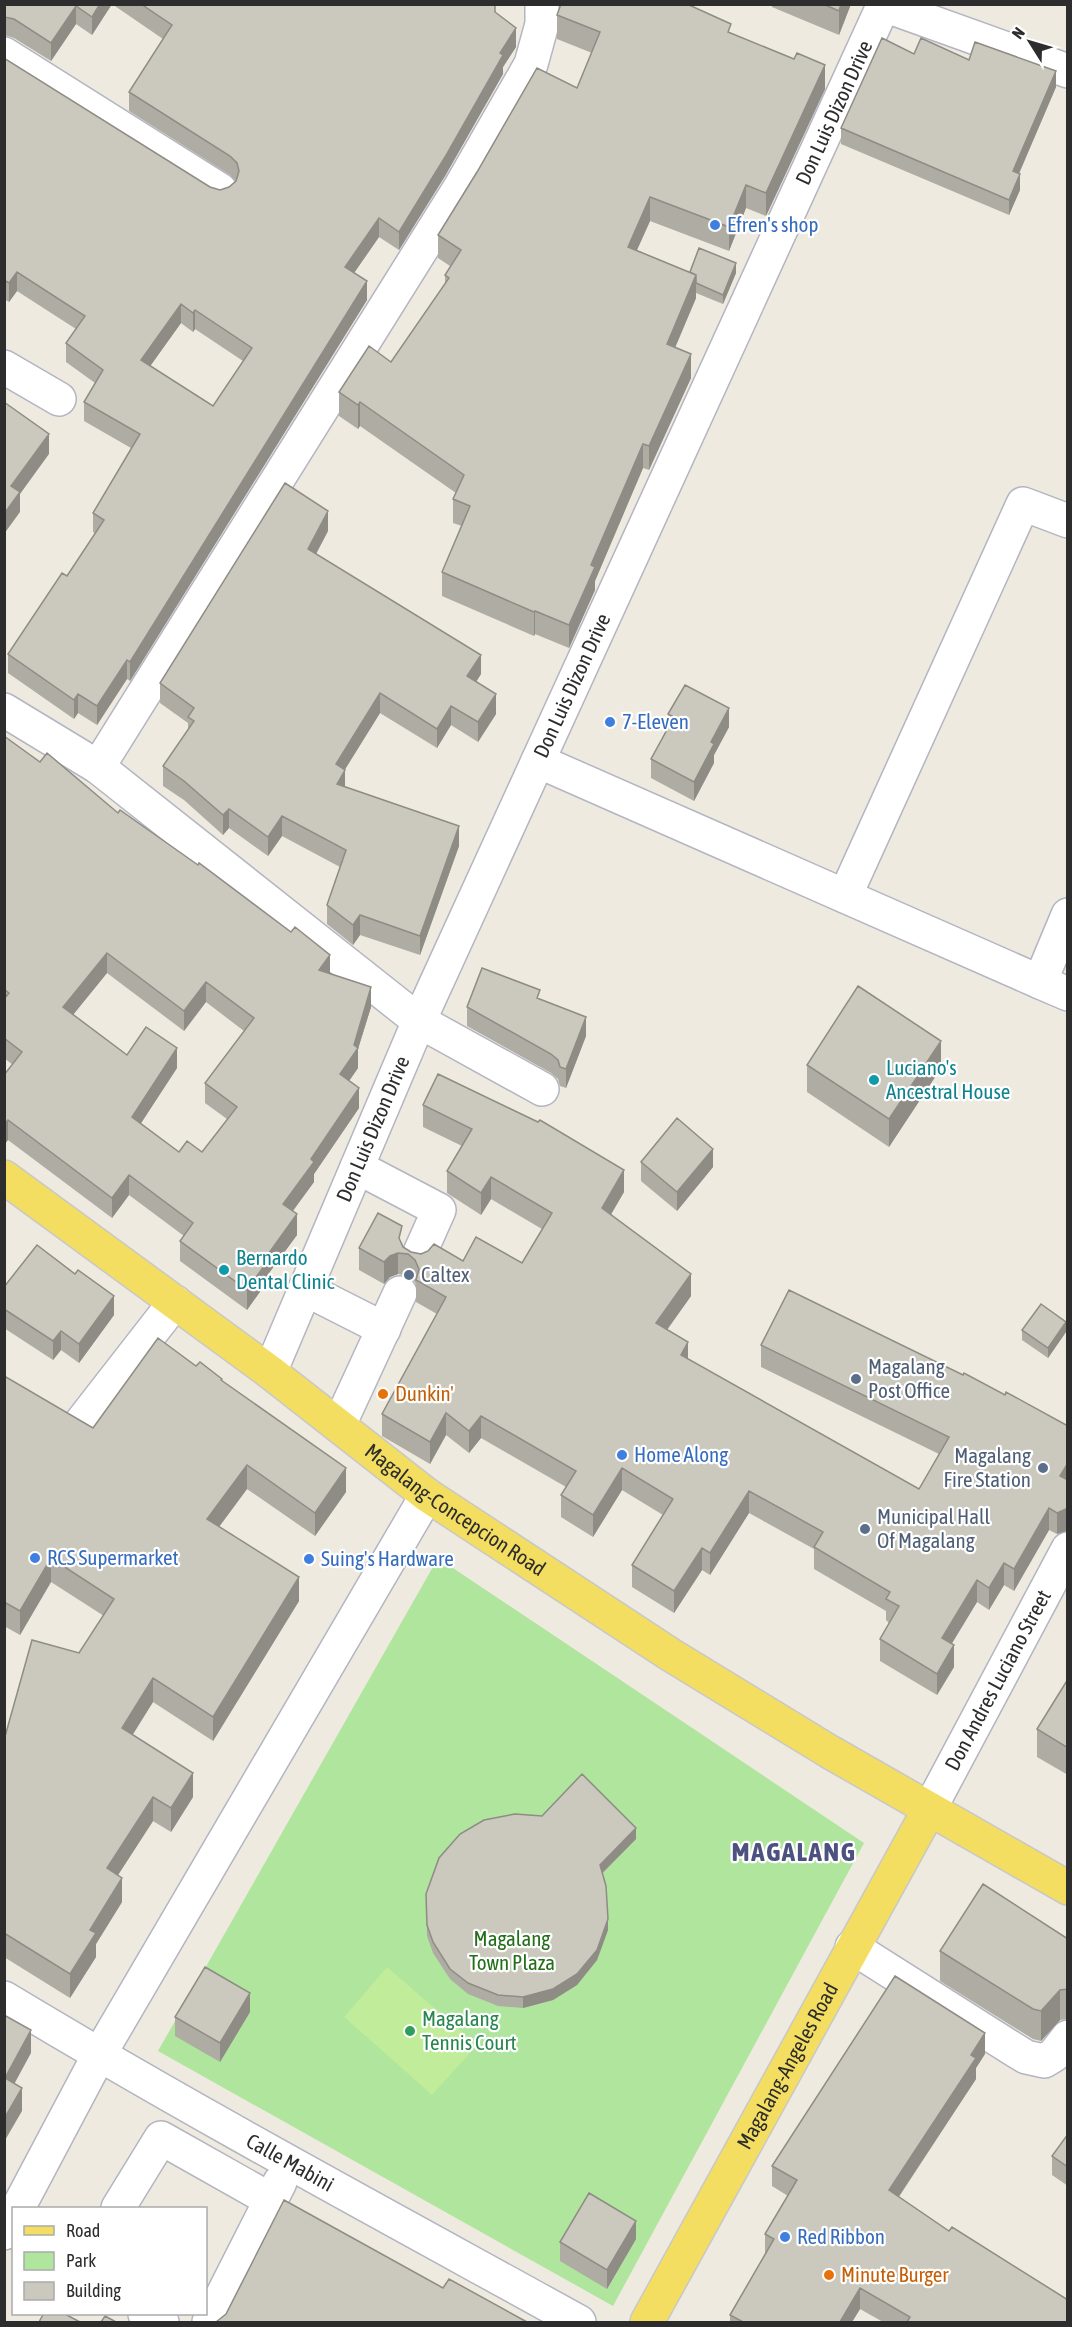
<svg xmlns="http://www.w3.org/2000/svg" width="1072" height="2327" viewBox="0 0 1072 2327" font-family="'Asap Condensed',sans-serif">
	<rect width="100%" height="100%" fill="#efeae0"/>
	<path fill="#afe59d" d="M438,1558L864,1843L613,2306L158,2051Z"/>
	<path fill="#c1ec99" d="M387,1967L477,2045L432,2095L344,2017Z"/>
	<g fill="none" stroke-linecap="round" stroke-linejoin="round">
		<defs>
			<g id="minor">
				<path d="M884,5L1068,71"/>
				<path d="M4,54L220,190"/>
				<path d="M4,367L59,399"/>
				<path d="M4,710L98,767L419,1021L542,1089"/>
				<path d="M538,761L1040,982L1068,915"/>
				<path d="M98,767L461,186L531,64L542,24V4"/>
				<path d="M845,896L1023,504L1068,521"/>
				<path d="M1040,982L1068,994"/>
				<path d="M357,1167L439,1210L418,1257"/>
				<path d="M305,1289L384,1329"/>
				<path id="s1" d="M270,1372L419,1021L884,4"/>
				<path d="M80,1424L175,1302"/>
				<path d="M339,1425L400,1293"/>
				<path id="s2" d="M929,1810L1068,1549"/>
				<path d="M852,1947L1013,2049L1026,2057L1044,2061L1054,2055L1068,2037"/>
				<path id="s3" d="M4,1998C193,2112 387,2216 579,2322"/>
				<path d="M18,2208L99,2055L427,1495"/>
				<path d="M118,2208L161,2138L271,2200"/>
				<path d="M4,2233L14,2217"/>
				<path d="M145,2314L162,2322"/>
				<path d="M209,2322L280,2182"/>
			</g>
			<g id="major">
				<path id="s4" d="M4,1177L270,1372L427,1495L671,1655L830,1752L1068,1888"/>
				<path id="s5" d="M647,2322L929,1810"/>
			</g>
		</defs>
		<use href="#minor" stroke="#b3b5c1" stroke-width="36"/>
		<use href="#major" stroke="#c8c8c8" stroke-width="36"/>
		<use href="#minor" stroke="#fff" stroke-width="33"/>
		<use href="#major" stroke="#f3de61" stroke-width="33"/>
	</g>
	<path fill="#afaca3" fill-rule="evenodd" d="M4,4H112L92,35L76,24L51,61L14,38L4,35Z
		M112,4H495V12L516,47L503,67V74L445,176L399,250L379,237L354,273L367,300L130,681L127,679L97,725L78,713L74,719L8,673V654L67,576L95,533L93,532V513L131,448L84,421V402L95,383L66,362V343L76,329L17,291L9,302L4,299V58L210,187L220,190L229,187L236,181L230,175L129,111V92L163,39ZM181,323L193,332L195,329L243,361L213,406L150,366Z
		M772,4H851L839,35L772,7Z
		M557,15L731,33L825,89L766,216L746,208L729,251L650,221L637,250L690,272L736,273L723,304L696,293V298L675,347L691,378L649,470L643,468L595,581V590L569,648L535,634L534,636L442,596V572L462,526L453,523V499L456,493L360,426L358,429L339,416V392L391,362L445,284V275L450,266L438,258V235L577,88L592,53L557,39Z
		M969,60L1056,87L1019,174L1020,190L1009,215L841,144V128Z
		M328,531L316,554L481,674L476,682L496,714L478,742L451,725L437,748L380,713L345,769V787L459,846L420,955L360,935L353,945L327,924V905L340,867L282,836L268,856L229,828L223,835L184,800L163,786V766L188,730V723L160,703V683Z
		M668,714L729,727L714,755V763L694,801L651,778V759L668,727Z
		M4,736L40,762L118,813L330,974L371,1007L358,1049V1068L349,1081L359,1108L314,1174V1182L293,1211L297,1235L269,1273V1279L247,1310L180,1261V1241L184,1236L129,1195L112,1218L8,1140L4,1145L13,1065L4,1058ZM107,973L184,1031L206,1002L244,1031L205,1083V1103L227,1119L202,1152H179L141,1123L177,1068L127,1055L73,1015Z
		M540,999L586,1036L566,1088L560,1086L558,1079L551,1073L467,1026V1007Z
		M807,1065L941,1068L889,1147L807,1092Z
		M423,1105L624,1192L611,1214L691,1296L667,1330L688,1359L919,1489L939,1454L761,1367V1345L963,1375L1068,1426V1528L1066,1531L1057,1534L1049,1530L1014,1591L1004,1585L989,1610L977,1602L951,1644L954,1667L937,1695L880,1661V1639L889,1623L886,1620V1611L814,1569V1549L749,1513L710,1575L702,1570L674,1613L632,1587V1565L663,1515L622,1490L593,1537L561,1517V1495L566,1487L481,1438L469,1453L446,1435L430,1464L382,1436V1414L437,1314L416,1302V1286L415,1282L408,1276L398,1274L390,1277L384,1284L359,1270V1248L402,1243L403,1247L411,1252L463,1261L522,1263L542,1229L491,1199L481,1215L447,1193V1171L462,1146L423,1127Z
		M641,1162L713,1167L677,1211L641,1181Z
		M4,1287L114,1315L79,1363L61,1350L53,1360L4,1328Z
		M1022,1330L1066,1332L1048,1358L1022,1340Z
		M196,1366L222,1381L346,1492L315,1536L247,1489L219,1527L299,1601L213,1741L153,1702L132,1735L193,1797L171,1832L153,1821L118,1875L122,1902L96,1944V1957L70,1998L4,1957V1740L79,1653L104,1616L51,1582L20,1635L4,1626V1380L93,1428Z
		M1068,1679V1775L1037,1757V1729Z
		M636,1839L603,1873L608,1930L597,1960L577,1985L553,2000L523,2008L498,2006L468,1994L450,1979L433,1953L427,1936L426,1894Z
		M1068,1939V2019L1060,2020L1041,2041L1033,2039L940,1981V1951Z
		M250,2012L220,2062L175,2036V2017Z
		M985,2054L976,2068V2079L899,2197L1068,2322H883L860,2309L852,2322H730V2315L765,2254V2234L788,2196L772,2186V2166Z
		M1068,2134V2186L1052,2175V2156Z
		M636,2239L607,2289L560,2261V2242Z"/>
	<path fill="#8e8c85" d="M100,4H112L92,35V17Z
		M841,4H851L839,35V11Z
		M76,6V24L51,61V43Z
		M516,28V47L503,67V74L445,176L399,250V232L500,53Z
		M825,65V89L766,216V193Z
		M1056,71V87L1013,187V171Z
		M1020,174V190L1009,215V200Z
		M746,185V208L729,251V227Z
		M650,197V221L628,270V247Z
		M379,218V237L345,286V267Z
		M736,263V273L723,304V295Z
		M17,272V291L9,302V283Z
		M696,275V298L667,367V344Z
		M367,281V300L130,681V662Z
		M181,304V323L141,379V360Z
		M195,310V329L193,332V313Z
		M691,354V378L649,470V446Z
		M360,402V426L358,429V405Z
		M49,434V454L20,494V512L4,534V514L11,486Z
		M643,444V468L595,581V590L569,648V625L591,565Z
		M328,511V531L308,569V549Z
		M535,611V634L534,636V612Z
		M481,655V674L467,696V676Z
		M127,660V679L97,725V706Z
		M380,693V713L336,784V764Z
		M78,694V713L74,719V700Z
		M496,694V714L478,742V722Z
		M451,706V725L437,748V729Z
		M729,708V727L714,755V763L694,801V782L711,742Z
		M345,770V789L337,784Z
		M229,809V828L223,835V815Z
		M282,816V836L268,856V837Z
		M459,826V846L420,955V936Z
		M360,915V935L353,945V925Z
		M107,953V973L63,1027V1007Z
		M330,955V975L319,970Z
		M206,982V1002L184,1031V1011Z
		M371,987V1007L358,1049V1068L340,1094V1074L354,1045Z
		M586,1017V1036L566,1088V1069Z
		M941,1041V1068L889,1147V1119Z
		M177,1048V1068L132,1137V1117Z
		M359,1088V1108L314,1174V1182L283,1224V1204L311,1159Z
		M8,1120V1140L4,1145V1125Z
		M713,1149V1167L677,1211V1192Z
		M624,1170V1192L602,1230V1208Z
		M129,1175V1195L112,1218V1198Z
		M491,1177V1199L481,1215V1193Z
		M297,1214V1235L269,1273V1279L247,1310V1290L266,1257Z
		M398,1253V1274L390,1277L384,1284V1262L390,1256Z
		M691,1274V1296L656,1345V1323Z
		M114,1296V1315L79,1363V1344Z
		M1066,1322V1332L1048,1358V1348Z
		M61,1331V1350L53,1360V1341Z
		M688,1342V1364L681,1355Z
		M446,1413V1435L430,1464V1442Z
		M481,1416V1438L469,1453V1431Z
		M1068,1463V1485L1060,1476Z
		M247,1465V1489L207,1543V1519Z
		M346,1468V1492L315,1536V1513Z
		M622,1468V1490L593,1537V1515Z
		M749,1491V1513L710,1575V1553Z
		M1068,1506V1528L1066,1531L1057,1534V1513Z
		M1049,1508V1530L1014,1591V1569Z
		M702,1548V1570L674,1613V1591Z
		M51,1558V1582L20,1635V1611Z
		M1004,1563V1585L989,1610V1588Z
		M299,1577V1601L213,1741V1717Z
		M977,1580V1602L942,1660V1638Z
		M954,1645V1667L937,1695V1674Z
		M153,1678V1702L122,1752V1728Z
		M193,1773V1797L171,1832V1808Z
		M153,1797V1821L107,1892V1868Z
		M636,1828V1839L600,1875V1865Z
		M122,1878V1902L96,1944V1957L70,1998V1974L90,1930Z
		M608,1919V1930L597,1960L577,1985L553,2000L523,2008V1997Z
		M1060,1990V2020L1041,2041V2011Z
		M250,1993V2012L220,2062V2043Z
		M31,2030V2053L5,2101V2078Z
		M985,2033V2054L976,2068V2079L889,2211V2190L971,2055Z
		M22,2088V2111L4,2142V2119Z
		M636,2221V2239L607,2289V2270Z
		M860,2288V2309L852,2322H840Z"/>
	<path fill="#cbc8be" stroke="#8e8c85" stroke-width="1.5" fill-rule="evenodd" d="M4,4H100L92,17L76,6L51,43L14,19L4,17Z
		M141,4H495V12L516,28L500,53L503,55L445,157L399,232L379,218L345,267L367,281L130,662L127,660L97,706L78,694L74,700L8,654L62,573L67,576L104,520L93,513L140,434L84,402L103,370L66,343L85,316L17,272L9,283L4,280V58L210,187L220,190L229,187L236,181L239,171L237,163L230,156L129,92L172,25ZM181,304L193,313L195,310L252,348L213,406L141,360Z
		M561,4H687L731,24L728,32L794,59L797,53L825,65L766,193L746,185L729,227L650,197L628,247L696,275L667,344L691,354L649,446L643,444L591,565L595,567L569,625L535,611L534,612L442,572L470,506L453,499L464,475L360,402L358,405L339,392L369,346L391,362L449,278L445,275L461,250L438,235L477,172L537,68L577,88L600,32L557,15Z
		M823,4H841L839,11Z
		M882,38L914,54L921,38L969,60L975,42L1056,71L1013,171L1020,174L1009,200L841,128Z
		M699,248L736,263L723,295L696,283V275L690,272Z
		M4,402L49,434L11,486L20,492L4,514Z
		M285,483L328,511L308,549L481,655L467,676L496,694L478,722L451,706L437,729L380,693L336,764L345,770L337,784L459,826L420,936L360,915L353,925L327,905L346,850L282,816L268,837L229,809L223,815L184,781L163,766L194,721L188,717L194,708L160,683Z
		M685,685L729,708L711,742L714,744L694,782L651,759L674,717L668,714Z
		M4,736L40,762L47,753L118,813L120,810L198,865L199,863L291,932L295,927L330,955L319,970L371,987L354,1045L358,1048L340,1074L359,1088L311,1159L314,1162L283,1204L297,1214L266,1257L269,1259L247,1290L180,1241L193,1223L129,1175L112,1198L8,1120L4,1125V1075L22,1052L4,1038V999L9,993L4,989ZM107,953L184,1011L206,982L254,1018L205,1083L237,1107L202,1152L187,1141L179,1152L132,1117L177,1048L146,1027L127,1055L63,1007Z
		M482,968L540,990L537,998L586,1017L566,1069L560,1067L558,1060L551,1054L467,1007Z
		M858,986L941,1041L889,1119L807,1065Z
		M438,1074L538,1122L540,1120L624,1170L602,1208L691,1274L656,1323L688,1342L681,1355L919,1489L949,1437L761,1345L789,1290L963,1375L964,1373L1005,1395L1006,1392L1068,1426V1463L1060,1476L1068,1480V1506L1066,1509L1057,1513L1049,1508L1014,1569L1004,1563L989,1588L977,1580L942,1638L954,1645L937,1674L880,1639L899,1606L886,1599L890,1592L814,1547L823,1532L749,1491L710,1553L702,1548L674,1591L632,1565L673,1499L622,1468L593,1515L561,1495L576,1471L481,1416L469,1431L446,1413L430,1442L382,1414L446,1297L416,1280L419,1269L415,1260L408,1254L398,1253L390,1256L384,1262L359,1248L378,1213L402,1226L399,1238L403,1247L411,1252L421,1254L428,1251L434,1244L463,1261L476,1237L522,1263L552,1213L491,1177L481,1193L447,1171L472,1129L423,1105Z
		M677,1118L713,1149L677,1192L641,1162Z
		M37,1245L75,1274L78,1270L114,1296L79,1344L61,1331L53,1341L4,1309V1287Z
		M1041,1304L1066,1322L1048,1348L1022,1330Z
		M158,1338L196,1366L200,1362L222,1379L221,1380L346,1468L315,1513L247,1465L207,1519L299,1577L213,1717L153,1678L122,1728L193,1773L171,1808L153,1797L107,1868L122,1878L90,1930L96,1933L70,1974L4,1933V1740L32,1640L79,1653L114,1599L51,1558L20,1611L4,1602V1380L6,1377L93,1428Z
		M1068,1679V1748L1037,1729Z
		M582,1774L636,1828L600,1865L606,1886L608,1919L597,1950L577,1974L553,1989L523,1997L498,1995L468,1983L450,1969L433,1942L427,1925L426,1894L439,1858L460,1834L484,1820L515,1814L542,1816Z
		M983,1884L1068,1939V1989L1060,1990L1041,2011L1033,2009L940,1951Z
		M205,1967L250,1993L220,2043L175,2017Z
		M895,1976L985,2033L971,2055L976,2058L889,2190L949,2231L952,2227L1068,2300V2322H907L910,2317L860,2288L840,2322H743L730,2315L774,2239L765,2234L797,2180L772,2166Z
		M4,2015L31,2030L5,2078L22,2088L4,2119Z
		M1068,2134V2167L1052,2156Z
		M589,2193L636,2221L607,2270L560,2242Z
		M284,2200L443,2288L449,2279L527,2322H216L226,2314Z
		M44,2313H63L80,2322H39Z
		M105,2316L116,2322H101Z"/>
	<g fill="#3f7fe0" stroke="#fff" stroke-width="2">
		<circle cx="715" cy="225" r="6"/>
		<circle cx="610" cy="722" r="6"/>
		<circle cx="622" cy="1455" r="6"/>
		<circle cx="35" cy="1558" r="6"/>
		<circle cx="309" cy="1559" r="6"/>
		<circle cx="785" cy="2237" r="6"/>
	</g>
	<g fill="#0f9aa8" stroke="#fff" stroke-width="2">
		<circle cx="874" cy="1080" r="6"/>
		<circle cx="224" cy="1270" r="6"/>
	</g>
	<g fill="#5c6f8a" stroke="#fff" stroke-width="2">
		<circle cx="409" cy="1275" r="6"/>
		<circle cx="856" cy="1379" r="6"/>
		<circle cx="1043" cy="1468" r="6"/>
		<circle cx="865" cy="1529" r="6"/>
	</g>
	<g fill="#e8710a" stroke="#fff" stroke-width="2">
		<circle cx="383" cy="1394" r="6"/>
		<circle cx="829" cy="2275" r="6"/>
	</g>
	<circle fill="#2e9e5b" stroke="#fff" stroke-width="2" cx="410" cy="2031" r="6"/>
	<g text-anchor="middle" stroke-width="4.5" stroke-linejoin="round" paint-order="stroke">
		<g font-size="21" fill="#2d2d2d" stroke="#fff">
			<text dy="7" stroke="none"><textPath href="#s1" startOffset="1380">Don Luis Dizon Drive</textPath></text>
			<text dy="7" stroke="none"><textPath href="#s1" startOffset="750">Don Luis Dizon Drive</textPath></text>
			<text dy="7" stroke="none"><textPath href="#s1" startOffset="264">Don Luis Dizon Drive</textPath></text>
			<text dy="7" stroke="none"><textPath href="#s4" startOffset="561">Magalang-Concepcion Road</textPath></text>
			<text dy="7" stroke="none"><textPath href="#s2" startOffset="147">Don Andres Luciano Street</textPath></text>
			<text dy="7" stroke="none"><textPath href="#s5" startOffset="292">Magalang-Angeles Road</textPath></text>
			<text dy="7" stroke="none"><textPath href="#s3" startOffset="330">Calle Mabini</textPath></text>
		</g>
		<g font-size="21" fill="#366cbe" stroke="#fff" text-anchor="start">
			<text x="727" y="232">Efren's shop</text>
			<text x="622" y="729">7-Eleven</text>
			<text x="634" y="1462">Home Along</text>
			<text x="47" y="1565">RCS Supermarket</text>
			<text x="321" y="1566">Suing's Hardware</text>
			<text x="797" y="2244">Red Ribbon</text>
		</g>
		<g font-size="21" fill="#0d838f" stroke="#fff" text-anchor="start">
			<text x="886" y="1075">Luciano's<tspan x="886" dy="24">Ancestral House</tspan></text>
			<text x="236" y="1265">Bernardo<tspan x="236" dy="24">Dental Clinic</tspan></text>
		</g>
		<g font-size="21" fill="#4e5e75" stroke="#fff" text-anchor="start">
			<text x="421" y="1282">Caltex</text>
			<text x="868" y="1374">Magalang<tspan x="868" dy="24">Post Office</tspan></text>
			<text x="1031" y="1463" text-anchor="end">Magalang<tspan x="1031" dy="24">Fire Station</tspan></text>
			<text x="877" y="1524">Municipal Hall<tspan x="877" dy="24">Of Magalang</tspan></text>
		</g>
		<g font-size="21" fill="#c56008" stroke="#fff" text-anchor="start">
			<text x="395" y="1401">Dunkin'</text>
			<text x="841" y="2282">Minute Burger</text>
		</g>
		<g font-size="21" fill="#246e1a" stroke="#fff">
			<text x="512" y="1946">Magalang<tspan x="512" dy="24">Town Plaza</tspan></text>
		</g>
		<g font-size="21" fill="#27864d" stroke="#fff" text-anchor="start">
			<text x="422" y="2026">Magalang<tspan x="422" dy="24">Tennis Court</tspan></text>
		</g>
		<g font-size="27" font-weight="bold" letter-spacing="1.5" fill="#4c5180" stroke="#fff">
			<text x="794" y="1861">MAGALANG</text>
		</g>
	</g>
	<rect width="1072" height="2327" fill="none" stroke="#2d2d2d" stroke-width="12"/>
	<rect x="12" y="2207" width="195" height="108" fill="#ffffff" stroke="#ababab" stroke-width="1.5"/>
	<rect x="24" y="2226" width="30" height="9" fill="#f3de61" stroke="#ababab" stroke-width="1.5"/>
	<text x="66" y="2237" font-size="18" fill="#2d2d2d">Road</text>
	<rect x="24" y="2252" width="30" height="18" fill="#afe59d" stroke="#ababab" stroke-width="1.5"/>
	<text x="66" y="2267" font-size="18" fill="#2d2d2d">Park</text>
	<rect x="24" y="2282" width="30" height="18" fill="#cbc8be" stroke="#ababab" stroke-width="1.5"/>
	<text x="66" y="2297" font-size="18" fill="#2d2d2d">Building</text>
	<g transform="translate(1030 42) rotate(307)" stroke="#ffffff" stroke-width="4.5" paint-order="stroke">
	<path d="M0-4.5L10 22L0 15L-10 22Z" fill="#2d2d2d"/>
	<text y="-9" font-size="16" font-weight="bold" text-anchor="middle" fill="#2d2d2d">N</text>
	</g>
</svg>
